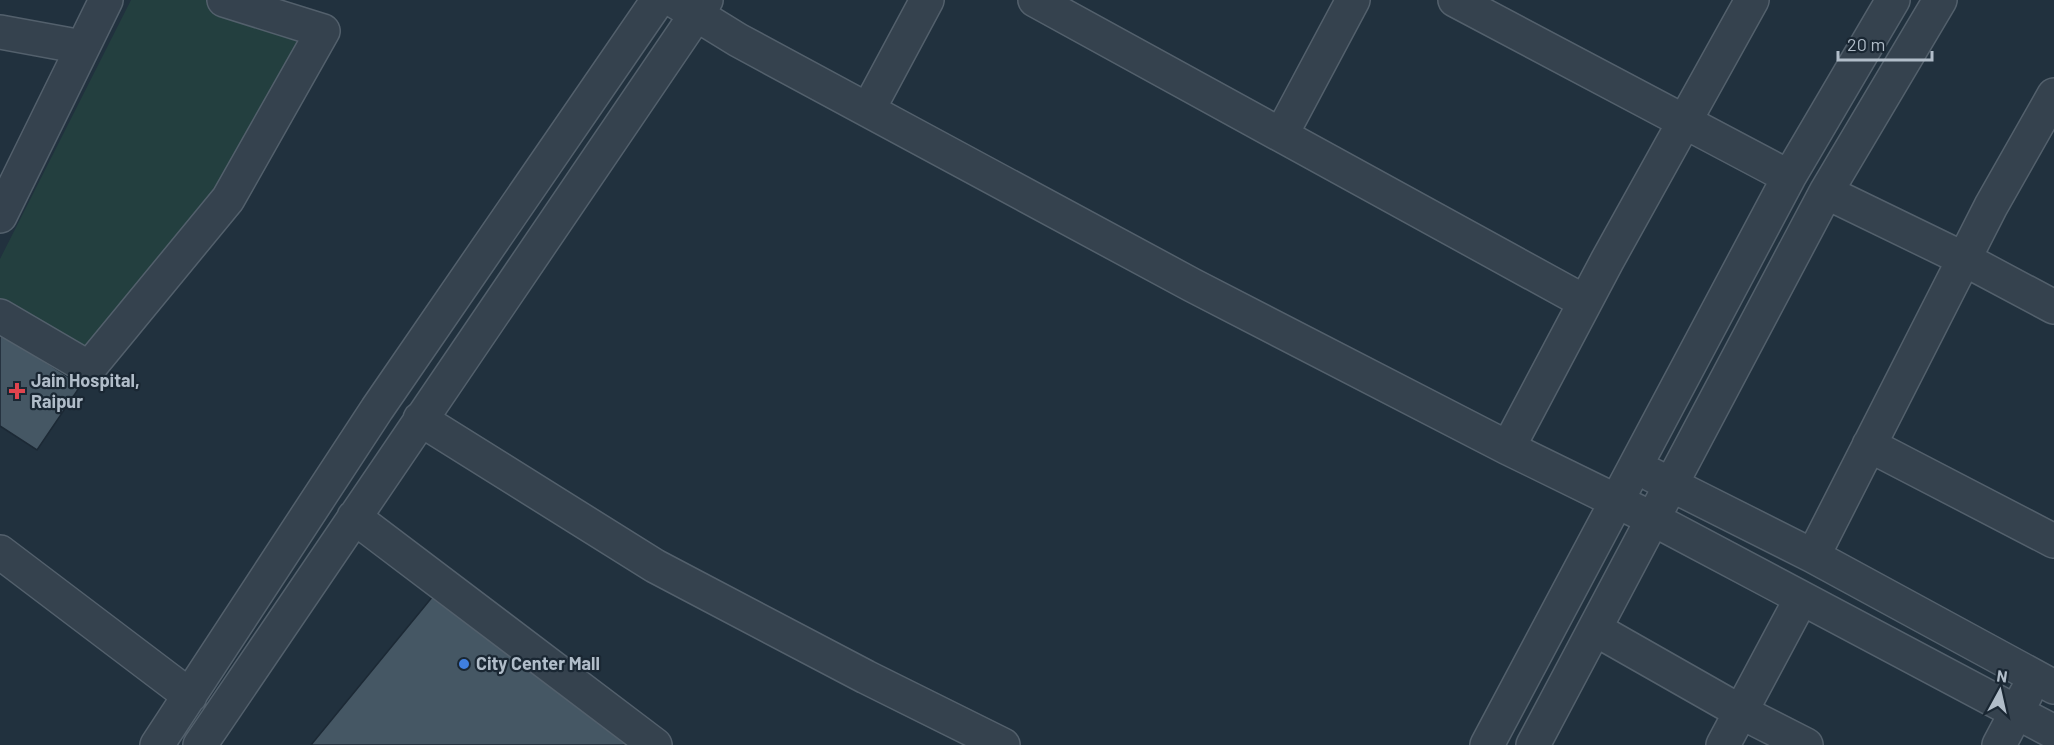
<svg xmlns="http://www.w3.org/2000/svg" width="2054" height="745" viewBox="0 0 2054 745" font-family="Barlow,sans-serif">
	<rect width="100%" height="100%" fill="#21313e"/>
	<path fill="#233f3f" d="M131,0H266L288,21L312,72L88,370L0,316V259Z"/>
	<path fill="#455764" stroke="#1c2935" stroke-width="1.5" d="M0,332L81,385L37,450L0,426Z
		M438,590L670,745H311Z"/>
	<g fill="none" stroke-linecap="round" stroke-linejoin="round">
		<defs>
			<path id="minor" d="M673,0L738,40L1192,285L1508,448L1653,519L2054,732
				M1035,0L1585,302
				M1455,0L1789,177
				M0,32L82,47
				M868,110L927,0
				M1281,135L1353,0
				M1826,192L1964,259L2054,307
				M0,216L106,0
				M0,316L89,368L228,199L323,31L224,0
				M420,419L655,566L866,677L1003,745
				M1869,445L2054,541
				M1508,448L1607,261L1752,0
				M1652,475L1813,556L2054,687
				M354,517L655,745
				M0,552L190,696
				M1813,556L1991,206L2054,95
				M1595,629L1741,712L1806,745
				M157,745L377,409L658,0
				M200,745L706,0
				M1487,745L1789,177L1893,0
				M1533,745L1826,192L1940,0
				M1723,745L1801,599
				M1999,745L2026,694"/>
		</defs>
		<use href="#minor" stroke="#53606c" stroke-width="36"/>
		<use href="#minor" stroke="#35424e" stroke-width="33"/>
	</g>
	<path fill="#e0444e" stroke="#1a2733" stroke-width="2" d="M14 382h6v6h6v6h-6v6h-6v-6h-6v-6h6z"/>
	<circle fill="#3f7fe0" stroke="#1a2733" stroke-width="2" cx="464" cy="664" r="6"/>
	<g text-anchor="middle" stroke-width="4.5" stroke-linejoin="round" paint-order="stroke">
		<g font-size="18" font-weight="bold" fill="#b1bdc9" stroke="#1a2733" text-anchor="start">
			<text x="31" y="387">Jain Hospital,<tspan x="31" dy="21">Raipur</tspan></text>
			<text x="476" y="670">City Center Mall</text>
		</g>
	</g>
	<g transform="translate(2000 691) rotate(8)" stroke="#1a2733" stroke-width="4.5" paint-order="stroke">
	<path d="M0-4.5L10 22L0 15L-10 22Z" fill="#b1bdc9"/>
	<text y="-9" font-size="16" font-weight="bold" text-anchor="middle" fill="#b1bdc9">N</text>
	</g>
	<path d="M1838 51v9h94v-9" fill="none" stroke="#b1bdc9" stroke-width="3"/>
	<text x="1847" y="51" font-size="18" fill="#b1bdc9" stroke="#1a2733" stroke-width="4.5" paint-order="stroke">20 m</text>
</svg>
